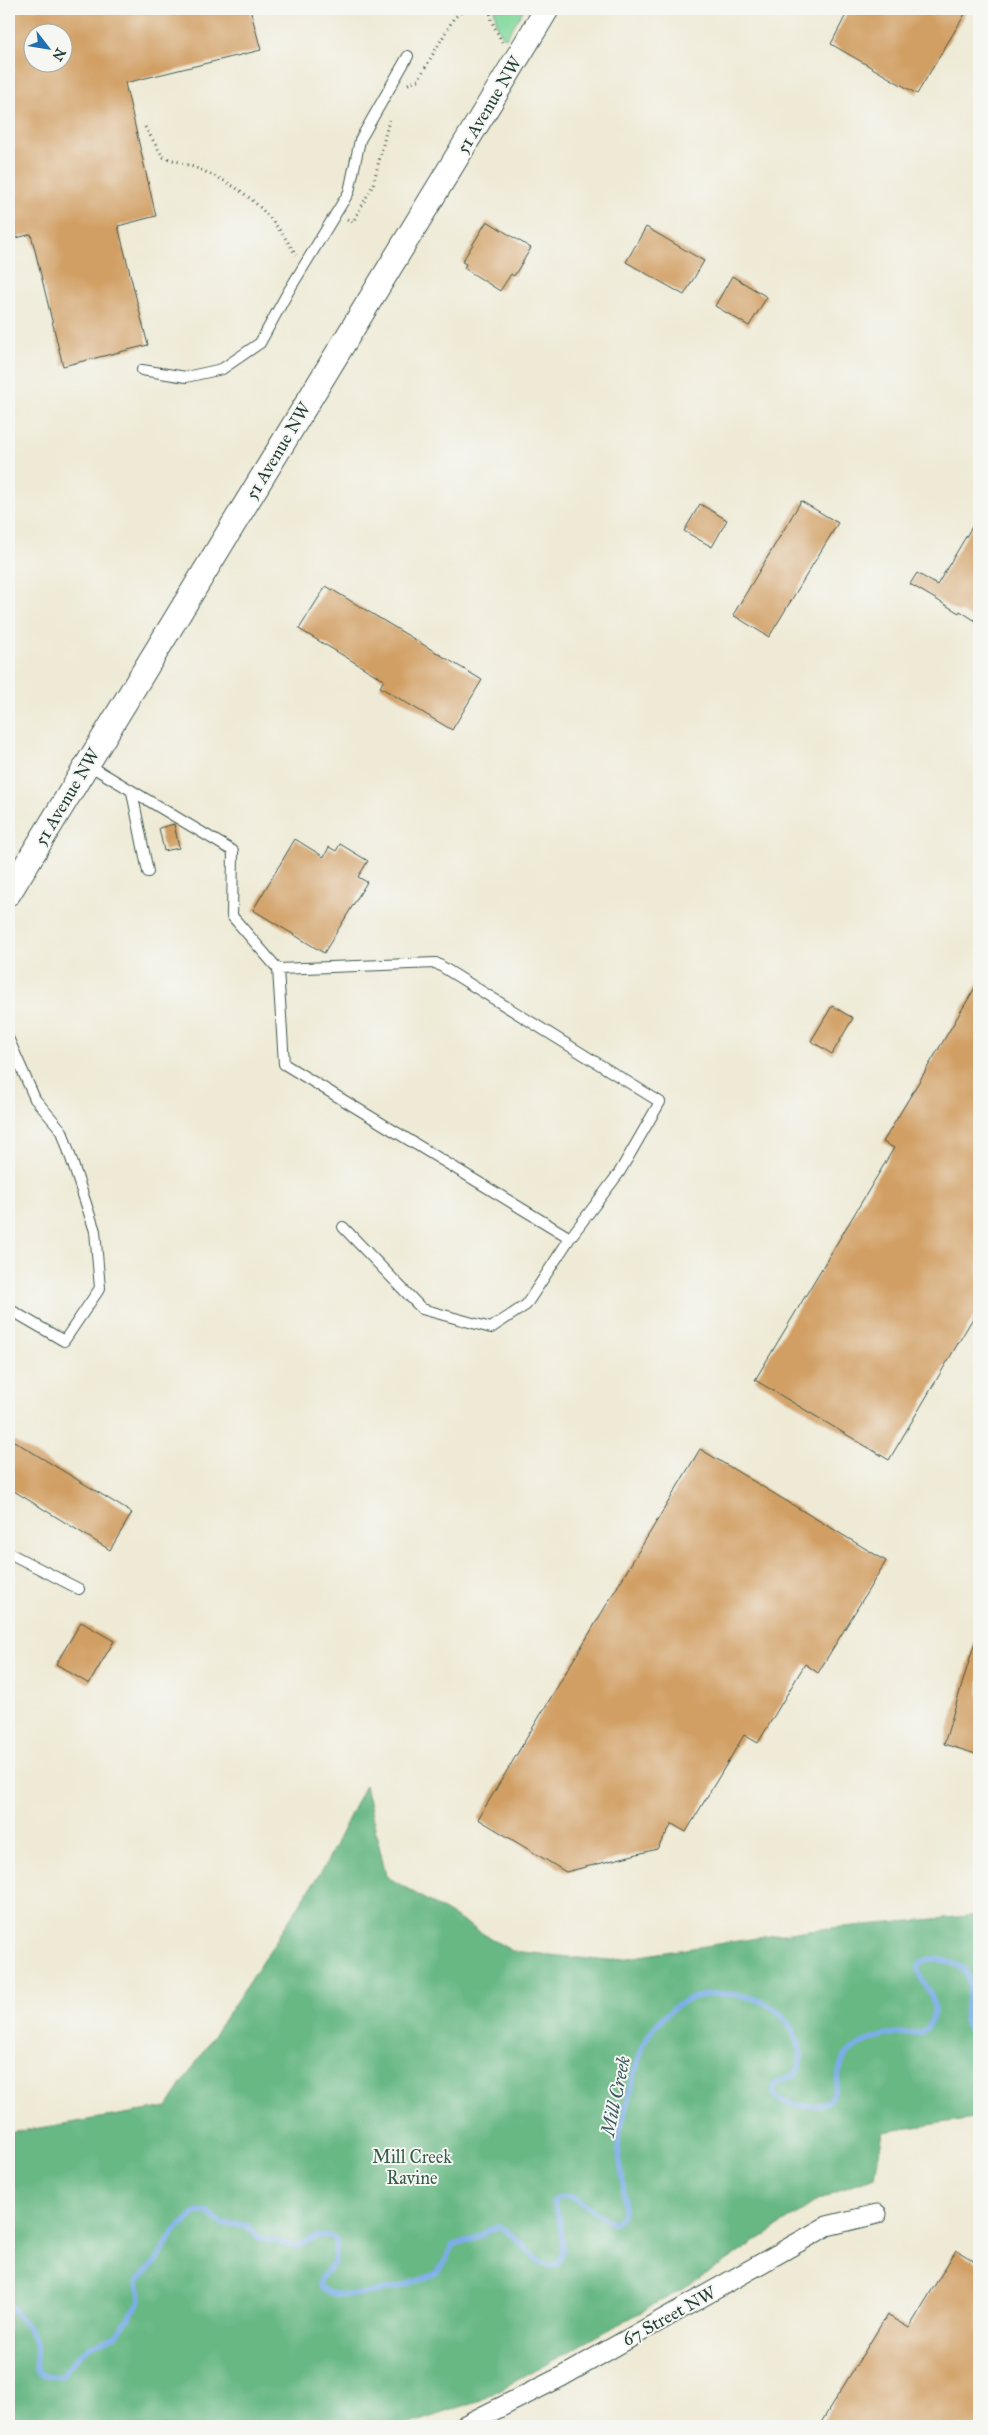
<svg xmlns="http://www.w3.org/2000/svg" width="988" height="2435" viewBox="0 0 988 2435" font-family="'IM FELL Great Primer',serif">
	<rect width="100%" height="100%" fill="#f6f6f2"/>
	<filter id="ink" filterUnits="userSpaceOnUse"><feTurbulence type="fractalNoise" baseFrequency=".02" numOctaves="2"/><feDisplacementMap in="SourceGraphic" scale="10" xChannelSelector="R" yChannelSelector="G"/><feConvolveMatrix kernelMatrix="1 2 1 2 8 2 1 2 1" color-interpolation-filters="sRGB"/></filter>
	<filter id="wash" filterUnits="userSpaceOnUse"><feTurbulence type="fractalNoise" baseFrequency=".0096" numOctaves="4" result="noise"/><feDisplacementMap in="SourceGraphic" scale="20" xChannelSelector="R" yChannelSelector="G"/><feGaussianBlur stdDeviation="1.12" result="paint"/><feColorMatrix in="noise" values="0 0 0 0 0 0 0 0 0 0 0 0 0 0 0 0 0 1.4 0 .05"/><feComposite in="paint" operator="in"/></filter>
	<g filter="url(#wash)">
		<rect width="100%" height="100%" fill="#eeead5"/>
		<path fill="#81d89c" stroke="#508a68" d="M494,9H524L506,38L503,37L498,28Z"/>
		<path fill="#68b884" stroke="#447a5c" d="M365,1785L386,1876L512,1951L608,1961L809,1930L979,1915V2117L883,2132L875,2176L818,2200L690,2285L481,2400L404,2426H9V2133L167,2107L326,1864Z"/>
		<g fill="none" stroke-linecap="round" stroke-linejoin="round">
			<path stroke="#7dade8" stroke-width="5.5" d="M9,2304C18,2316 29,2326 35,2340C42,2358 21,2378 61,2376L80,2354L91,2346L117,2335L140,2301L138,2280L159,2258L173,2232L198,2211L207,2212L222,2224L246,2225L259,2238L297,2246L317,2236H330L337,2242L334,2263L320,2279L319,2284C329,2309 420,2284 437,2272C445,2266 447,2253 453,2245L478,2237L497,2226C517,2231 536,2273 558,2264L563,2250L559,2217L553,2202L556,2198C578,2189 594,2217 613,2223C616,2221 620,2219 622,2215C629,2199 617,2158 618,2138L642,2046C649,2033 659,2020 671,2010C697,1988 750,1989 776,2010C784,2016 792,2028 796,2038C800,2047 804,2058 799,2068C795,2077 782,2079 775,2085L774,2094C784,2107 818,2109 830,2100C840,2085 837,2064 847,2054C858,2042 881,2035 896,2033C905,2033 916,2035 923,2031C930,2026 935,2015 934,2007C934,1992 920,1982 918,1969C920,1962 926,1959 933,1959C941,1959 952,1963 959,1966C988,1986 945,2021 979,2037"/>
		</g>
		<g id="blocks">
			<path fill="#d19f64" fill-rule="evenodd" d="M9,9H250L261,50L125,83L156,216L118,226L148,345L63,366L31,234L13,239L9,223ZM32,32H62V62H32Z
				M849,9H968L917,94L831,44Z
				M487,221L531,248L514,276L511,274L500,291L464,268L466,264L462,262Z
				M646,227L704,261L684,295L626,262Z
				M732,276L767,297L749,326L715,306Z
				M801,501L838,523L769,637L733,615Z
				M700,504L727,520L712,547L684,531Z
				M979,515V623L960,611L959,613L910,584L917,573L937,585Z
				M326,586L482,680L452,730L380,687L384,680L299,629Z
				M174,824L179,848L164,851L159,828Z
				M295,839L324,857L329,847L336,851L340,844L368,861L358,877L367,882L324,953L253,910Z
				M979,981V1308L889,1460L755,1380L894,1148L883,1142Z
				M832,1006L853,1018L832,1054L811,1041Z
				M9,1438L132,1513L110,1550L9,1488Z
				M700,1449L886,1561L818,1673L805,1664L758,1743L744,1735L686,1832L672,1824L657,1849L566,1872L478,1819Z
				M81,1622L114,1641L89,1684L56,1664Z
				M976,1638L979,1639V1755L944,1744Z
				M956,2250L979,2264V2426H819L887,2315L909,2328Z"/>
		</g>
	</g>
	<g filter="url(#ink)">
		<use href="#blocks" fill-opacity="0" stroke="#3e574c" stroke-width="1"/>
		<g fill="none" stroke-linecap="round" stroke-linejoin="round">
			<defs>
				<path id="service" d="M142,370L186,377L222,369L260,343L288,292L349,192L360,140L408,56
					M87,764L233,851L232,916L278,969L284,1064L570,1238L526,1305L491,1328L422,1309L343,1227
					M132,792L148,872
					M278,969L436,963L660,1102L619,1173L570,1238
					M9,1040L35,1099L62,1131L95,1231L100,1288L64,1341L9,1309
					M9,1553L79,1589"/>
				<path id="minor" d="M463,2426L561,2377L827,2226L877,2214"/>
				<path id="tertiary" d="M9,893L547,9"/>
			</defs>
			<use href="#service" stroke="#3e574c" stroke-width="12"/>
			<use href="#minor" stroke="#3e574c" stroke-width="21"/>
			<use href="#tertiary" stroke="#3e574c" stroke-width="26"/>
			<path stroke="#3e574c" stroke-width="3" stroke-dasharray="1 4" stroke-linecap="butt" d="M490,9L491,20L502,42
				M408,84L418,80L454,18L465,9
				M145,127L163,157C227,176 261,196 296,255
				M347,219L353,222L373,185L389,120"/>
			<use href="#service" stroke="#fff" stroke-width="10"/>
			<use href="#minor" stroke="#fff" stroke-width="19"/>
			<use href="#tertiary" stroke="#fff" stroke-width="24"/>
		</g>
	</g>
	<g text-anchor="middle" stroke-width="4" stroke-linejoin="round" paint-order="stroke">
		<g font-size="18" fill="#1f3d34" stroke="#f6f6f2">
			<text transform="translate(489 105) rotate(-59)" y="6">51 Avenue NW</text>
			<text transform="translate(278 451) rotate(-59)" y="6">51 Avenue NW</text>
			<text transform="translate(67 797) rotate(-59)" y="6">51 Avenue NW</text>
			<text transform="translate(669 2316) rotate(-29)" y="6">67 Street NW</text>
		</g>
		<g font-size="18" fill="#335c49" stroke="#f6f6f2">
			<text x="412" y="2163">Mill Creek<tspan x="412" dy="21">Ravine</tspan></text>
		</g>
		<g font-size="19" font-style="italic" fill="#365961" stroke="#f6f6f2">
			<text transform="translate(615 2096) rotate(-78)" y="7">Mill Creek</text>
		</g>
	</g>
	<rect width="988" height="2435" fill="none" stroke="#f6f6f2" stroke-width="30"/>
	<g transform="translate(48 48) rotate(121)"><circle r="24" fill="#f6f6f2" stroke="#a0aca6"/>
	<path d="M0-4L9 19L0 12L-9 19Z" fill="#1f6fb2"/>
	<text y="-8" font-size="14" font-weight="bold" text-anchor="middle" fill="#1f3d34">N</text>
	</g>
</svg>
